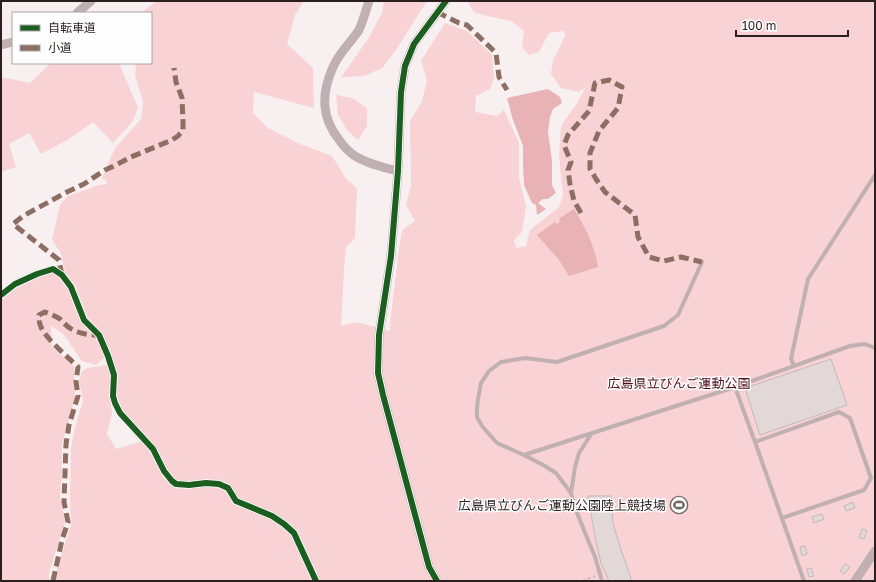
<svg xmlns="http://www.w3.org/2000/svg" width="876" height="582" viewBox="0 0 876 582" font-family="'Golos Text','Noto Sans JP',sans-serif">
	<rect width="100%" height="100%" fill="#f8f0f0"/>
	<path fill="#f8d2d4" d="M156,1H304L295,15L287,44L313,68V83L314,108L254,92L253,113L268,128L300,144L332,156L347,180L357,188L355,238L346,247C343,273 343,300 341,326L357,322L390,331L391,316L398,256L402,230L415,221L406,205L411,185L410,121L422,101L427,80L421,61L445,23L467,31L492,55L494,78L490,89L476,96L475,112L497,116L504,110L519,143V178L526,206L522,232L514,240L516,248L526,246L530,230L559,207L563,195L559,156L561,126L577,103L586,87L579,92L561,88L551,74L553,60L565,36L564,31L549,33L539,52L529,55L522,47L524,31L511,21L487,16L474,12L467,1H875V581H56L57,569L71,525L70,498L71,449L75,427L83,401L79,381L82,371L88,368L107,365L111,377L110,397L112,414L107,434L116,449L143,441L150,452L165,480L177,489L204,487L217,488L218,489L222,481L220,480L206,479L189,481H178L175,478L167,469L156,447L123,411L117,396L118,374L111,354L102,333L88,318L75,285L65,272L61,253L52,240L60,205L68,196L99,185L107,184L106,180L102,178L115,148L141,119L143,101L135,76L136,66L135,63H151V13H141Z
		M384,1H427L394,53L382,68L364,76L341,77L368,39L382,13Z
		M51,63H119L138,108L132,122L113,143L93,122L69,139L41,154L29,133L9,144L16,167L1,172V77L30,83Z
		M336,95L352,98L367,108V126L358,140L346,129L338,114Z
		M53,271L61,276L97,336L106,356L96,365L82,361L64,335L51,325L52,347L74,366L75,398L62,444V472L60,497L65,522L49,573L50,581H1V297L16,285Z"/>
	<path fill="#e9b2b5" d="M548,89L560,97L562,103L553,109L550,117L548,132L552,161V185L556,193L548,199H543L538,203L546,209L537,215L536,205L532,203L524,185L523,164V146L513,120L507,98Z
		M574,209C585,227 595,246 598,267L569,276L559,260L537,235L555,222L557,224L559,223L560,218Z"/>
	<path fill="#e2d8d8" stroke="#c3b9b9" d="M831,359L847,405L760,435L745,388Z
		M588,496H611L613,523L620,547L632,581H609L601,563L596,542Z
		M853,502L855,508L846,511L844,506Z
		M822,514L824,519L814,523L812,517Z
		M862,529L867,531L864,539L859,537Z
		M805,546L807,554L802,556L800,547Z
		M845,564L850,567L844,574L840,571Z
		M811,568L814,576L809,577L807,569Z"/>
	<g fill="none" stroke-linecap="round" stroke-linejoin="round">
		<path stroke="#c1b4b4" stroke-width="1.5" stroke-dasharray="3 3" stroke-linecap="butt" d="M582,581L595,576"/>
		<path stroke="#c1b0b1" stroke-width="4" d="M794,366L791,359L808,279L875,175
			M735,387L755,442L804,581
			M755,442L839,412L850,418L871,478L864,490L782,518
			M524,455L735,387L850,346L865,344L875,348
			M571,493L575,467L579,453L592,433
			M602,581L595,557L575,508L571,493L556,473L545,466L524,455L497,443L482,426L477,417V408L478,399L481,383L489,371L501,362L525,358L557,362L664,326L678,315L702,262"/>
		<path stroke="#c1b0b1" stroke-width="8" d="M1,295L15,284L37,274L53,269L62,275L71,287L84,320L99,335L108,356L114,375L113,396L115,403L120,413L153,449L164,471L172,481L176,484L189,485L206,483L219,484L228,488L236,501L272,516L284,524L294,533L316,581"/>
		<path stroke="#c1b0b1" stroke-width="9" d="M369,1C366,10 363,21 359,30C351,42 339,53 333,67C321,94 321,118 340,141C344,147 349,152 355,156C366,163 385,168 398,171
			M77,13L91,1
			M1,45L13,42
			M437,581L429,567L383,395L378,373L379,335L391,256L398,171L401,92L405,66L414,44L446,1
			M855,581L875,551"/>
		<path stroke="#8d6e63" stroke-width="5" stroke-dasharray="10 5" stroke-linecap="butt" d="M437,12L459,23L467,25L496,53L499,77L507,90
			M581,213L574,201L570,184L568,170L571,162L564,145L568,135L589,111L595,83L609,80L622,87L618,108L599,131L590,153V169L596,179L605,192L635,215L638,237L649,257L664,261L681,257L702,262
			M62,275L59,260L13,224L23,216L67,192L84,184L105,170L114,166L131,157L172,140L178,136L183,130V122L182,98L176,82L174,68
			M53,581L62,540L68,522L64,502L66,444L69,425L78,396L76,381L78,367C68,357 46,339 41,327C39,323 39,320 39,315L45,312C50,314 56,316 60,319C64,323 67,327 73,330C81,334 90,335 98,335"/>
		<defs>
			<path id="cycleway" d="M1,295L15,284L37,274L53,269L62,275L71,287L84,320L99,335L108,356L114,375L113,396L115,403L120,413L153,449L164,471L172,481L176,484L189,485L206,483L219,484L228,488L236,501L272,516L284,524L294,533L316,581
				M437,581L429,567L383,395L378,373L379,335L391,256L398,171L401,92L405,66L414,44L446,1"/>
		</defs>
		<use href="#cycleway" stroke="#fefefe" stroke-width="8"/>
		<use href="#cycleway" stroke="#1b5e20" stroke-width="6"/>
	</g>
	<defs>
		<symbol id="stadium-ring" viewBox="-11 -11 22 22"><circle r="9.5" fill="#fefefe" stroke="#736868" stroke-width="1.5"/><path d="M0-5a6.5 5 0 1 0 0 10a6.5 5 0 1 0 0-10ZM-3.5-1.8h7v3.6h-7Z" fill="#736868"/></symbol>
	</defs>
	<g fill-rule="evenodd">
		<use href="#stadium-ring" x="669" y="495" width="20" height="20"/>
	</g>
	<g text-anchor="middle" stroke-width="3" stroke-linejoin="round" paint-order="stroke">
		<g font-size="13" fill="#4e0a19" stroke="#fefefe">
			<text x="679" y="388">広島県立びんご運動公園</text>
		</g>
		<g font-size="13" fill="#2b1e1e" stroke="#fefefe" text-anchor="end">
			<text x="666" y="510">広島県立びんご運動公園陸上競技場</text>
		</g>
	</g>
	<rect width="876" height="582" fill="none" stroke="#2b1e1e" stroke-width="4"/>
	<rect x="12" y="12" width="140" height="52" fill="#fefefe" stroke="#aaa4a4"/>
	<rect x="20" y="25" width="20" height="6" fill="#1b5e20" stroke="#aaa4a4"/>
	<text x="48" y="32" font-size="12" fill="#2b1e1e">自転車道</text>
	<rect x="20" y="45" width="20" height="6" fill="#8d6e63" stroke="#aaa4a4"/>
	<text x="48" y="52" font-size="12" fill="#2b1e1e">小道</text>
	<path d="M736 30v6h112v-6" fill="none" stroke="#2b1e1e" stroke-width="2"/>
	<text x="742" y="30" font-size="12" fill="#2b1e1e" stroke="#fefefe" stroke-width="3" paint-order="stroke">100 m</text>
</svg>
